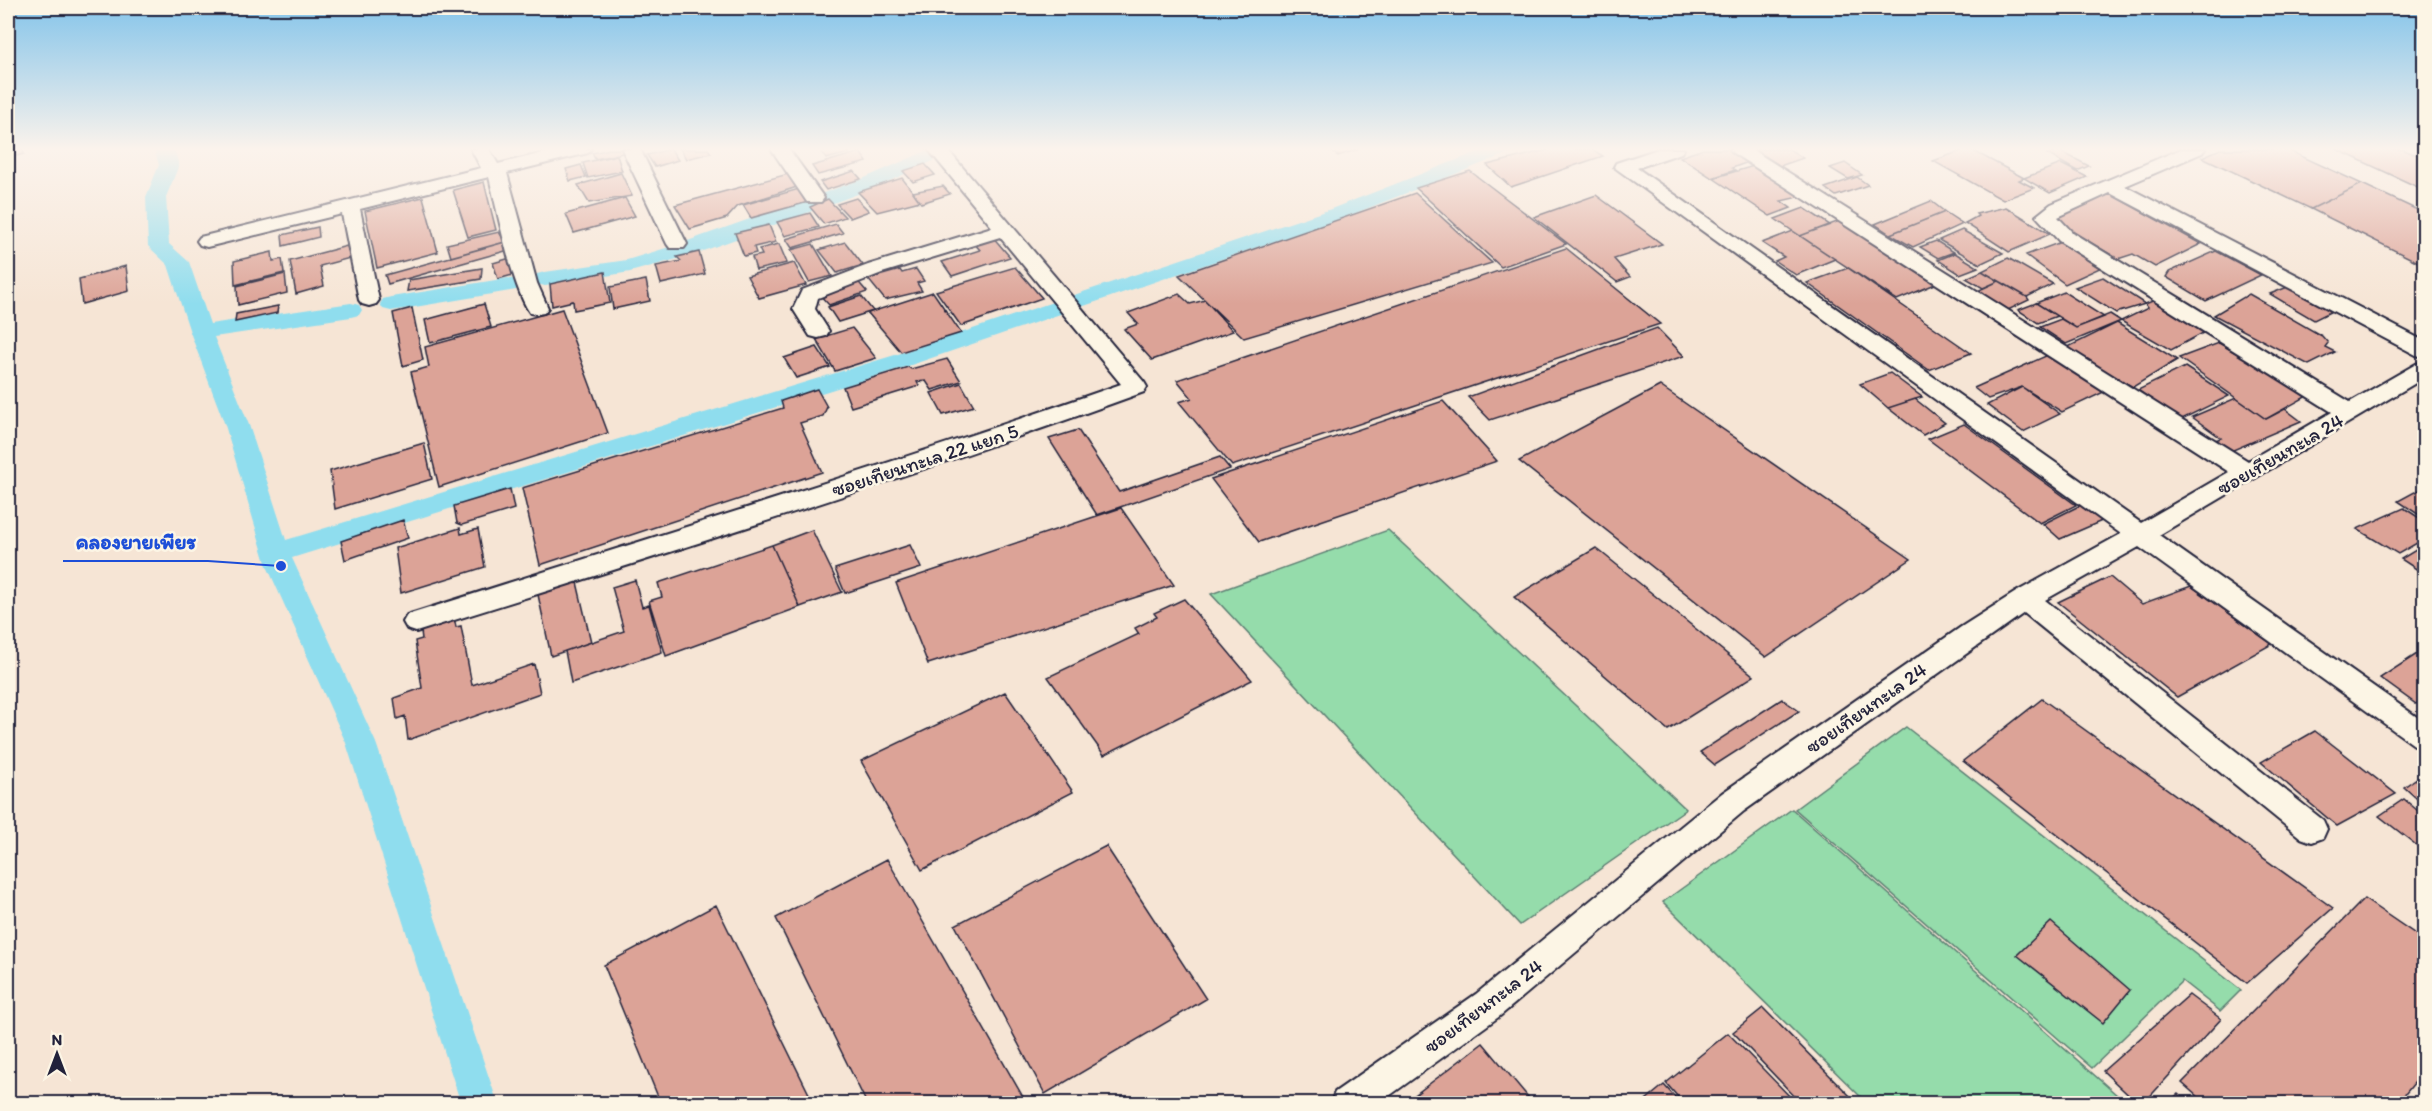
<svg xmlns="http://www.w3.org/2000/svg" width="2432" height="1111" viewBox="0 0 2432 1111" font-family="Itim,'Playpen Sans Thai',sans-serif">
	<rect width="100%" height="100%" fill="#f6e5d5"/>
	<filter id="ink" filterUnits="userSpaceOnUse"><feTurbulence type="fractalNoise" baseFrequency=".0167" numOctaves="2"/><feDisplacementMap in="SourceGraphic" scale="12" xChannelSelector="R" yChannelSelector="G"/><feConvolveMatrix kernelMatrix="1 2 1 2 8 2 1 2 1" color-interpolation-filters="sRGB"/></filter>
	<g filter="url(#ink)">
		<path fill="#95dcab" stroke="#5c7f73" stroke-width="1.5" d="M1388,530L1686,809L1520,925L1211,594Z
			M1906,727L2241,990L2220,1011L2182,981L2092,1068L1795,809Z
			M1792,809L2126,1103H1867L1663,902Z"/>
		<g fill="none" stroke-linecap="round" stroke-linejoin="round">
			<path fill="#8fddee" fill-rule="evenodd" d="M154,149H174L179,165L166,197L169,244L189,262L210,324L351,303L359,305L362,310L359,315L351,317L214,337L249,425L286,540L895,355L1331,209L1485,149H1512L1509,153L1345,217L911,365L292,558L376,743L498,1104H461L346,743L267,566L225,425L190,332L168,265L148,246L146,197L159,165Z
				M926,151L933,153L936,157L933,161L874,188L695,254L630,272L545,286L537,284L534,279L537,274L545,272L627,260L679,244L860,180Z
				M508,278L516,280L519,285L516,290L391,311L383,309L380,304L383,299L391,297Z"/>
		</g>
		<path fill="#dca397" stroke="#22223b" stroke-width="1.5" d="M8,149H23L24,154L8,158Z
			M609,149H621L623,153L595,159L592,153Z
			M671,149L678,160L655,167L647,155Z
			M680,149H708L711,153L686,159Z
			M819,149H846L849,153L826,159Z
			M1328,149H1359L1338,156Z
			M1551,149H1592L1603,156L1511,187L1487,165Z
			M1703,149H1731L1751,161L1732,168L1735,170L1712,178L1680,157Z
			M1754,149H1789L1803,158L1780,166Z
			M1966,149H1970L2024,178L2019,180L2034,188L2003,200L1933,161Z
			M2220,149H2286L2362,184L2311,209L2202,157Z
			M2336,149H2402L2424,158V190Z
			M2058,150L2089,166L2077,171L2047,154Z
			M860,152L867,162L818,175L812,166Z
			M617,155L622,171L588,178L583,163Z
			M1845,163L1862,175L1848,179L1830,168Z
			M925,164L935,175L913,182L903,171Z
			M2061,164L2087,177L2050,193L2024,178Z
			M581,165L586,177L570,181L566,169Z
			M1757,165L1803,196L1781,201L1791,208L1770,216L1713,178Z
			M854,171L861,179L826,190L820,182Z
			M1470,171L1566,244L1501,267L1416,188Z
			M621,173L632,196L589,203L578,185Z
			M788,174L797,187L738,206L727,218L690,229L675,205Z
			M1857,177L1868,185L1836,196L1825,188Z
			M902,178L920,201L877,212L858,192Z
			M484,182L496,230L468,237L453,190Z
			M2362,184L2424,213V265L2311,209Z
			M943,186L950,194L921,203L913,192Z
			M799,189L808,202L751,218L743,205Z
			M2103,190L2201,244L2155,267L2133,254L2118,259L2046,216Z
			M1415,193L1492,263L1244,338L1179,275Z
			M1596,195L1662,244L1614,259L1630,277L1617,282L1534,217Z
			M423,197L438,252L377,268L365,211Z
			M625,198L635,216L574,233L566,214Z
			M856,198L869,211L850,218L837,204Z
			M828,199L845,217L824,224L810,207Z
			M1931,201L1945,212L1890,234L1875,224Z
			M2006,207L2050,234L2009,252L1965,223L1978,216L1976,214Z
			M1804,208L1830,225L1800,236L1775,219Z
			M1945,212L1963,224L1913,247L1890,234Z
			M810,213L819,227L785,236L777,222Z
			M1842,220L1940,282L1897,300L1800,236Z
			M836,224L843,233L792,248L786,239Z
			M769,225L776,242L754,247L756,253L744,256L735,233Z
			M318,227L319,237L283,246L282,235Z
			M1962,230L2003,253L1980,264L1939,240Z
			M1793,231L1835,259L1796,275L1775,261L1784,257L1762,243Z
			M499,232L505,242L451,257L447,244Z
			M992,236L1010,257L952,276L942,262L980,250L973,242Z
			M1936,241L1954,252L1938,258L1920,247Z
			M505,242L509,250L388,284L385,275Z
			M845,242L863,265L837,273L819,250Z
			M2061,242L2102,267L2065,284L2026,255Z
			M779,244L787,263L756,270L752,257L762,255L759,249Z
			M813,244L832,276L809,282L791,250Z
			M347,246L350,258L320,266L324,286L296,294L290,261Z
			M1566,248L1660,324L1232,466L1179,402L1192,398L1177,380Z
			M2216,251L2261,275L2206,301L2166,277L2169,272Z
			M272,252L273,261L282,259L284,273L235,285L234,261Z
			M699,252L705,274L661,284L656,266L681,261L677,257Z
			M1955,253L1978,267L1960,274L1938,260Z
			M514,257L520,273L498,279L493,263Z
			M2008,258L2053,284L2027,297L1982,271Z
			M794,263L806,285L759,298L747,276Z
			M126,266L129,291L82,304L79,279Z
			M1015,267L1042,298L961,326L936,291Z
			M482,268L481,279L407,291L409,280Z
			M1848,268L1971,353L1929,370L1807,283Z
			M916,269L924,281L917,283L922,291L885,300L868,279L900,270L902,273Z
			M1982,271L1999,281L1983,288L1966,278Z
			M605,272L610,303L574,310L573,301L552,306L550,284Z
			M285,274L287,293L238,305L237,286Z
			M2103,277L2145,304L2116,313L2075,287Z
			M855,278L867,292L829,305L817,292Z
			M646,280L650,301L613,309L610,287Z
			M1999,281L2027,297L2029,300L2006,311L1975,292Z
			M2290,286L2334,310L2314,320L2270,294Z
			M933,292L961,333L901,352L868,313Z
			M2064,292L2104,317L2076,328L2036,303Z
			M1179,294L1190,304L1205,300L1233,331L1152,360L1124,329L1138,324L1128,313Z
			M2249,294L2322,336L2328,343L2325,347L2335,352L2309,365L2214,315Z
			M861,296L873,311L838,322L828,307Z
			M2155,300L2205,332L2171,350L2121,321L2148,308L2145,304Z
			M2036,303L2057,316L2038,323L2018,310Z
			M484,304L491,327L430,343L425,320Z
			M278,306L277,313L235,322L236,314Z
			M412,308L423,360L403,366L393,313Z
			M562,309L608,433L439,487L411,372L429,367L425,347Z
			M2110,314L2121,321L2066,344L2040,327L2061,319L2076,328Z
			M2117,323L2177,360L2133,387L2066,348Z
			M852,328L876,358L835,371L816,339Z
			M1657,328L1684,356L1490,420L1468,397Z
			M2219,343L2309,395L2266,419L2179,358Z
			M817,347L830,367L796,378L784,358Z
			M2048,355L2108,390L2062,412L2022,387L1988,399L1974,388Z
			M947,359L961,381L932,390L926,381L917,382L919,386L851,407L843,387L908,367L911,369Z
			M2185,367L2229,396L2180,420L2138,390Z
			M1890,373L1922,397L1888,408L1860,384Z
			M961,383L974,406L943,415L931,393Z
			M1660,386L1911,559L1766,657L1519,461Z
			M2022,387L2060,414L2023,432L1987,405Z
			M817,389L827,407L823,416L800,423L822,472L540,565L522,488L783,408L781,401Z
			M2236,398L2266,419L2285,409L2301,421L2231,451L2215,440L2221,438L2192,417Z
			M1915,399L1945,423L1923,435L1888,408Z
			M1443,401L1497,461L1259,542L1211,479Z
			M1964,424L2076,505L2040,523L1928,439Z
			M1078,430L1119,492L1220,457L1230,469L1097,515L1049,439Z
			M424,443L432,479L335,509L330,471Z
			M2424,487V518L2398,501Z
			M510,489L514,509L462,525L457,523L454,506Z
			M2083,504L2104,520L2060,539L2043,524Z
			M1121,508L1174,585L928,664L896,583Z
			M2404,508L2424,521V539L2398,554L2357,529Z
			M403,520L408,538L345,560L341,541Z
			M460,528L461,534L478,529L485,567L401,593L395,548Z
			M812,530L842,592L800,607L772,545Z
			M772,545L800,607L666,656L649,601L662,597L658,583Z
			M910,545L921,568L845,593L835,569Z
			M2424,545V574L2401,559Z
			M1596,548L1754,676L1668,730L1514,597Z
			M2110,577L2142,604L2191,586L2272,644L2177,697L2058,602Z
			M576,578L591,642L551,656L537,590Z
			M635,580L642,607L649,605L662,652L571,683L565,651L624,631L612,587Z
			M1184,599L1252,680L1104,755L1048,677L1139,634L1135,628L1157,617L1154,613Z
			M453,613L456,627L461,626L472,685L534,664L540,693L408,740L405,716L397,719L394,698L422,688L415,641L422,639L420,624Z
			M2417,654L2424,659V699L2416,704L2380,678Z
			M1005,692L1073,792L922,870L861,761Z
			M1782,699L1799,711L1715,765L1700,752Z
			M2042,699L2333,908L2247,983L1963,761Z
			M2315,731L2396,794L2337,826L2261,762Z
			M2424,773V805L2404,787Z
			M2404,799L2424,816V851L2379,816Z
			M1106,846L1206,999L1045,1094L955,925Z
			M887,859L1027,1104H867L776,918Z
			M2364,899L2424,940V1071L2397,1104H2206L2182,1083Z
			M716,905L814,1104H661L604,965Z
			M2051,922L2130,990L2103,1023L2017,955Z
			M2189,995L2221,1019L2143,1104H2138L2103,1071Z
			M1763,1008L1858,1104H1802L1733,1032Z
			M1728,1033L1797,1104H1684L1666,1083Z
			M1483,1043L1534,1104H1403Z
			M1664,1085L1681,1104H1641Z
			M2178,1094L2190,1104H2167Z"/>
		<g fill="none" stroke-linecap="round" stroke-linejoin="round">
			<defs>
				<path id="minor" d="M471,149H489L498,164L560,149H591L588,153L507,173L537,283L548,308L544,313L537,314L530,313C511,285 498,212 489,177L360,209L379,300L376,304L369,306L362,304L359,300L342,214L207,247L200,245L197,241L200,237L481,168Z
					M622,149H640L687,244L684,248H670L667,244Z
					M771,149H789L824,198L821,202H807Z
					M928,149H947L1144,382L1147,387L1144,392C904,479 660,556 416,632L407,629L403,622L407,615C645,539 885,467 1121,384L1000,237L882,273L818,298L815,309L829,331L826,336L818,338L810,336L793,309L802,290L868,265L992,227Z
					M1658,149H1684L1681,153L1637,168L2141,523L2229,472L1733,153L1730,149H1751L2248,461L2332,412L2059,241L2036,216L2051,204L2181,149H2205L2202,153L2125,186L2424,341V357L2416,355L2110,193L2058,217L2073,233L2350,402L2416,364L2424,362V378L2159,535L2424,722V749L2414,745L2139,547L2045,600L2323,820L2327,829L2323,838L2312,842L2301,838L2024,613L1744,811L1500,1016L1378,1104H1330L1335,1092L1476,994L1722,793L1961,627L2016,592L2121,534L1614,167L1616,163Z"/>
			</defs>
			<use href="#minor" stroke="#22223b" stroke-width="4"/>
			<use href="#minor" fill="#fcf5e5" fill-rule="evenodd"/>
		</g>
	</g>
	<linearGradient id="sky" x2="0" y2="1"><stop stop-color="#84c4ea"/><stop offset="0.49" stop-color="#fbf3ec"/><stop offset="1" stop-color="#fbf3ec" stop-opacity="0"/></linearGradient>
	<rect width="2432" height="304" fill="url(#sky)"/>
	<g text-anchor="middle" stroke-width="5" stroke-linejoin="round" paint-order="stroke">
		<g font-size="20" fill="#22223b" stroke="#fcf5e5">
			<text transform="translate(2280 454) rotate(-30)" y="7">ซอยเทียนทะเล 24</text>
			<text transform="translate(925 460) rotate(-18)" y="7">ซอยเทียนทะเล 22 แยก 5</text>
			<text transform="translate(1866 708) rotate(-35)" y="7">ซอยเทียนทะเล 24</text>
			<text transform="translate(1483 1006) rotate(-37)" y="7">ซอยเทียนทะเล 24</text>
		</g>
	</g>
	<path fill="none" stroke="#1d4ed8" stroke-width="2" d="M281 566L208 561H63"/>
	<circle fill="#1d4ed8" stroke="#fcf5e5" stroke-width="2" cx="281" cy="566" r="6"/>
	<g font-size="21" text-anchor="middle" font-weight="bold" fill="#1d4ed8" stroke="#fcf5e5" stroke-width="5" stroke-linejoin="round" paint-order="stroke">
		<text x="136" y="549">คลองยายเพียร</text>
	</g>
	<rect width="2432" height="1111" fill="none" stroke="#fcf5e5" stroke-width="30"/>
	<rect x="15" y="15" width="2402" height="1081" fill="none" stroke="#22223b" stroke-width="2" filter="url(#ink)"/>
	<g transform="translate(57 1054)" stroke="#fcf5e5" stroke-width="4.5" paint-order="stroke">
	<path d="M0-4.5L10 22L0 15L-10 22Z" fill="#22223b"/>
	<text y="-9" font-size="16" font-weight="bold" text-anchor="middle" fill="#22223b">N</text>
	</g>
</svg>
